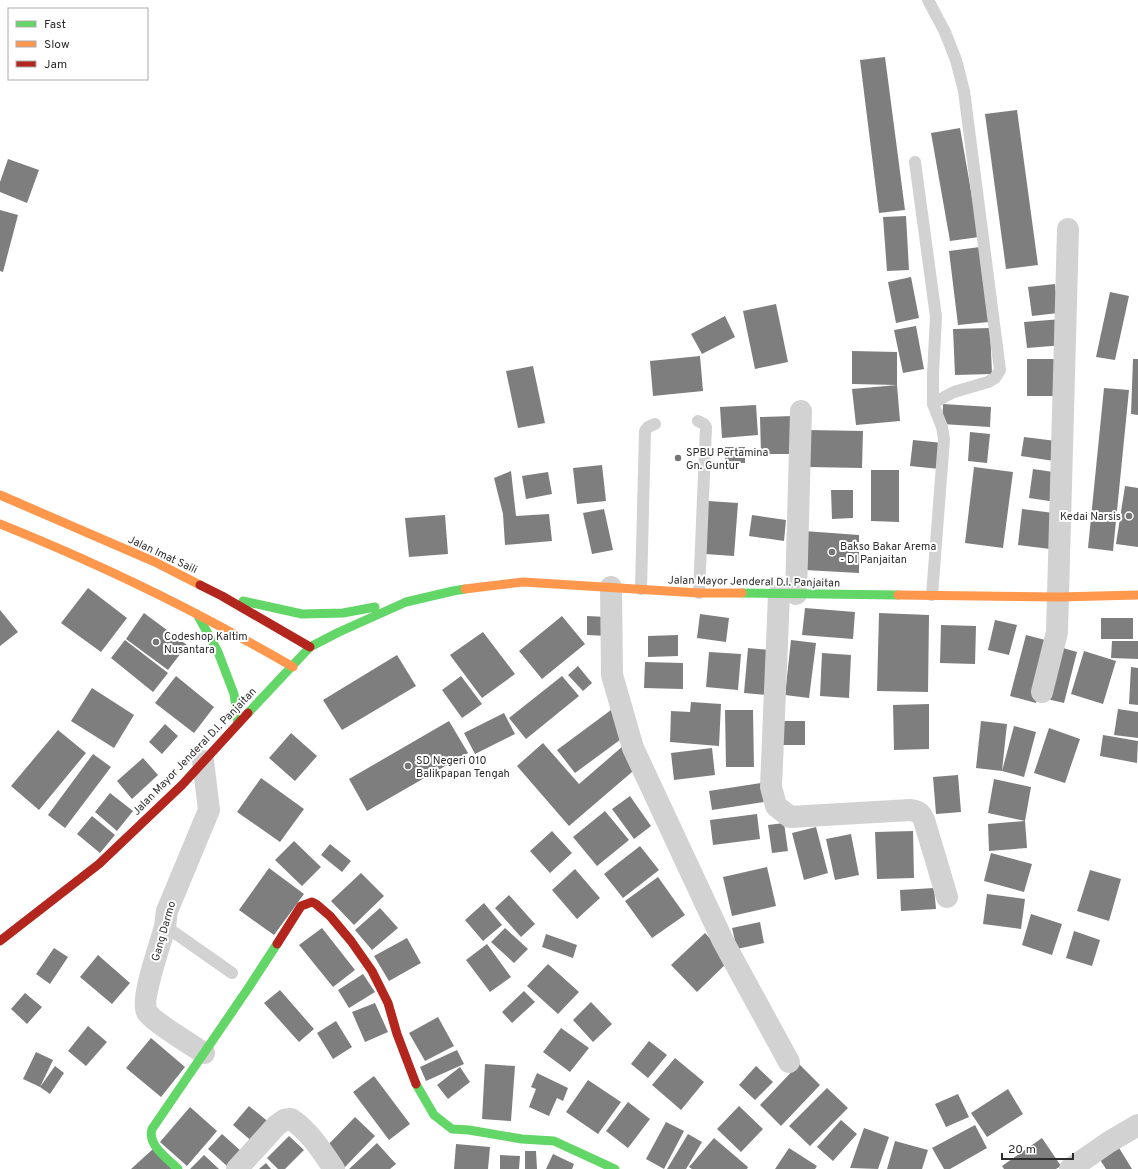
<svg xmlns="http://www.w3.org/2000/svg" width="1138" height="1169" viewBox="0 0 1138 1169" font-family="Overpass,sans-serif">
	<rect width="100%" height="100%" fill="#fff"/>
	<path fill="#7e7e7e" d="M885,57L905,210L879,213L860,60Z
		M1017,110L1038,265L1006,269L985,114Z
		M960,128L979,237L950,241L931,133Z
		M8,159L39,170L27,203L0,192V182Z
		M0,210L18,215L3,272L0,271Z
		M906,216L909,270L887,271L883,217Z
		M980,247L989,322L958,325L949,251Z
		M911,277L919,318L896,323L888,282Z
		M1055,284L1058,313L1032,316L1028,287Z
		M1110,292L1129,296L1115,360L1096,357Z
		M776,304L788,362L755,369L743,311Z
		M725,316L735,337L702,354L691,334Z
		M1062,319L1064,345L1027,348L1024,322Z
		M916,326L924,369L903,373L894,330Z
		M990,328L992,374L955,375L953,329Z
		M852,351L897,352V385L852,384Z
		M700,356L703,391L653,396L650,361Z
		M1027,359H1060V396H1027Z
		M1133,359H1138V415L1131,414Z
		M533,366L545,423L518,428L506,371Z
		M897,385L900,421L856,425L852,389Z
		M1104,388L1129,390L1113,551L1088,548Z
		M943,404L991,407L990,427L942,424Z
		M756,405L758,435L722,438L720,407Z
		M793,416L794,454H761L760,417Z
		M808,430L863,431L862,468L808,467Z
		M970,432L990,434L987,463L968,461Z
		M1024,437L1056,441L1054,461L1021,456Z
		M913,440L943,443L940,469L910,466Z
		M725,447H745V463H725Z
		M602,465L606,501L577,504L573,468Z
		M974,467L1013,472L1003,548L965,543Z
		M1033,469L1060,473L1056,502L1029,498Z
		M871,470H899V522L871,521Z
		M511,471L516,516L549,514L552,541L505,545L503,514L494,478Z
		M548,472L552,494L526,499L522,476Z
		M1125,486L1138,488V547L1116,544Z
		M831,490H853V518L832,519Z
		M708,501L738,503L734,556L705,554Z
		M604,509L613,550L592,554L583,513Z
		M1022,509L1054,513L1050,549L1018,545Z
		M445,515L448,554L409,557L405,518Z
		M752,515L786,520L784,541L749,536Z
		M804,531L859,535V573L805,570Z
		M88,588L127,618L101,652L61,623Z
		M805,608L855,612L853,639L802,635Z
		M0,610L18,632L0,646Z
		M144,613L187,645L168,670L126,639Z
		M879,613L929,615L928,692L877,691Z
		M700,614L729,618L726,642L697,638Z
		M562,616L585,644L542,679L519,651Z
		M587,616L607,617V636L587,635Z
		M1101,618H1133V639H1101Z
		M995,620L1017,625L1009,655L988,650Z
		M941,625L976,626L975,664L940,663Z
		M483,632L515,674L482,698L450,655Z
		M678,635V656L648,657V636Z
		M1026,635L1053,642L1036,703L1010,696Z
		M125,640L168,673L153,692L111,658Z
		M791,640L816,643L809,698L785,695Z
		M1112,641H1138V659L1111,658Z
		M1056,646L1077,652L1064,703L1043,698Z
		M748,648L771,650L768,695L744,693Z
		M1084,651L1116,661L1103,704L1071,694Z
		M709,652L741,654L738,690L706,687Z
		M822,653L851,655L849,698L820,696Z
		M397,655L416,686L342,730L323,700Z
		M645,662L683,663V689L644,688Z
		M578,666L592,683L583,691L568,675Z
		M1131,667L1138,668V705L1129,704Z
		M176,676L214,707L194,733L155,703Z
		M461,676L482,704L462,718L442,690Z
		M562,676L579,696L526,739L509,718Z
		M92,688L134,715L114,748L71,721Z
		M691,702L721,704L719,746L670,742L671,711L690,712Z
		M929,704V749L894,750L893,705Z
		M1118,709L1138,712V738L1114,735Z
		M611,710L628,734L575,773L557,750Z
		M725,710H753L754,767H726Z
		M504,713L515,734L475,754L464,733Z
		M449,721L468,753L367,811L349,779Z
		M783,721H805V745H782Z
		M981,721L1007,724L1002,771L976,768Z
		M165,724L178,736L162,754L149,742Z
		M1014,726L1036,732L1024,777L1002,771Z
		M1049,728L1080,739L1065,783L1034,773Z
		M58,730L86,753L39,810L11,786Z
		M291,733L317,756L295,781L269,758Z
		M1103,735L1138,741L1137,763L1100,756Z
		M543,743L579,784L623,746L639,766L569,826L517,766Z
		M712,748L715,775L674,780L671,753Z
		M93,754L111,767L65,828L48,815Z
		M143,758L158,775L132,799L117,781Z
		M958,775L961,812L936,814L933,777Z
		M261,778L304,809L280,842L237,812Z
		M994,779L1031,787L1025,821L1027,848L989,851L988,824L1025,821L988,813Z
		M761,783L764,802L712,810L709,791Z
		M110,793L133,811L117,831L95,812Z
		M630,796L651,826L634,839L612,809Z
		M605,811L629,840L597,866L573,837Z
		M757,814L760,839L713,845L710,820Z
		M92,816L115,835L100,853L77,834Z
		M784,823L788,851L772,853L768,825Z
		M816,827L828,873L804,880L792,833Z
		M552,831L572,853L550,873L530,851Z
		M913,831L914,878L877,879L875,832Z
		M851,834L859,875L835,880L826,839Z
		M294,841L321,867L302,886L275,860Z
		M330,844L351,861L342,872L321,855Z
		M640,846L659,870L623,898L604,874Z
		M991,853L1032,864L1024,892L984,881Z
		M767,867L776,906L732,916L723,877Z
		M269,868L304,894L274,935L239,910Z
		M575,869L600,898L577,919L552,890Z
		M1090,870L1121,879L1109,921L1077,911Z
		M361,873L384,896L354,925L331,901Z
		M658,877L685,915L652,938L625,901Z
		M934,888L936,909L901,911L900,890Z
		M987,894L1025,899L1021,929L983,924Z
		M509,895L535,924L521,937L495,908Z
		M484,903L502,925L483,941L465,920Z
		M380,908L398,928L372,950L355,930Z
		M1031,914L1062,924L1052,955L1022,945Z
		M760,922L764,943L737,949L732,928Z
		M322,928L355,970L333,987L299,945Z
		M505,928L528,949L514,963L491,942Z
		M1074,931L1100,940L1092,966L1066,958Z
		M705,933L730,960L697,992L671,965Z
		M546,934L577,945L573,958L542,947Z
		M407,938L421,963L389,981L374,956Z
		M487,944L511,977L490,992L466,960Z
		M54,948L68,957L50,984L36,974Z
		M98,955L130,983L112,1004L80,977Z
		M548,964L579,992L558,1014L527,986Z
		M363,974L375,992L349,1008L338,990Z
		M280,990L314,1029L299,1042L264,1003Z
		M524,991L535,1002L512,1023L502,1012Z
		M25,993L42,1007L27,1024L11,1009Z
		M591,1002L612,1024L593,1042L573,1020Z
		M375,1003L388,1032L365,1042L352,1012Z
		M438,1017L454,1046L425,1061L409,1033Z
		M336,1021L352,1047L333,1059L317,1033Z
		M88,1026L107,1042L86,1066L68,1051Z
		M561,1028L589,1048L570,1072L543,1052Z
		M151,1038L185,1067L161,1097L126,1068Z
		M649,1041L667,1055L648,1078L631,1064Z
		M457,1050L464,1064L426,1081L420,1067Z
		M36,1052L53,1060L40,1087L23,1079Z
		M675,1058L704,1082L681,1110L652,1085Z
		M485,1064L515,1066L511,1121L482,1119Z
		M799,1064L820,1085L781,1126L760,1105Z
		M55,1066L64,1073L50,1094L40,1087Z
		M756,1066L773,1082L755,1100L739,1085Z
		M460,1067L470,1082L448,1099L437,1085Z
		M537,1073L568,1088L563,1101L557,1098L549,1116L529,1107L536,1089L531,1087Z
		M374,1076L410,1124L389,1140L353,1092Z
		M588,1080L621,1102L598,1134L566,1112Z
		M827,1088L848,1108L810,1146L789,1126Z
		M1008,1089L1023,1114L987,1137L971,1113Z
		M958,1094L969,1117L946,1127L935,1104Z
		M628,1102L650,1119L628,1148L606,1131Z
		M249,1106L271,1124L255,1144L233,1125Z
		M739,1106L763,1129L741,1152L717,1129Z
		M190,1107L217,1131L187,1166L160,1142Z
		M355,1117L375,1136L343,1169L323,1150Z
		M841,1120L857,1134L833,1161L817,1147Z
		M666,1122L684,1131L664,1169L646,1159Z
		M975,1125L987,1148L950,1169H944L932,1148Z
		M864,1128L889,1137L878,1169L850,1168Z
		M222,1134L241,1151L227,1166L208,1149Z
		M688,1134L702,1142L686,1169H667Z
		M289,1136L304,1150L285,1169H278L267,1158Z
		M714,1138L748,1167L747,1169H692L689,1167Z
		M1042,1138L1061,1166L1056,1169H1004L1002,1166Z
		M895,1141L928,1150L922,1169H887Z
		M377,1143L396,1164L390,1169H349Z
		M1116,1143L1132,1169H1106L1097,1155Z
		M456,1144L490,1147L488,1169H454Z
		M789,1148L817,1166L815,1169H775Z
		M153,1149L172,1169H131Z
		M525,1151H536L537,1169H525Z
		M553,1154L574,1164L572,1169H546Z
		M204,1155L219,1169H190Z
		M500,1155L520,1156L519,1169H500Z
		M266,1163L271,1169H259Z"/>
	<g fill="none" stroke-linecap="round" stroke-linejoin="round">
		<path stroke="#d2d2d2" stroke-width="12" d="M928,0L945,32L956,60L964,91L1000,370L995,378L988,382L954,392L946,396L933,404L942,427L944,439L932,595
			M915,162L936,317L933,374V404
			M698,421L704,424L706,427L699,593
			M641,589L645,431L648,427L655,424
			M165,926L232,973"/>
		<path stroke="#d2d2d2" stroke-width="22" d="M611,587L612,675L633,748L723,941L789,1062
			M779,594L771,787L776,806L790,817L910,810C918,811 921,813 924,820L947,897
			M796,594L801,411
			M1042,692L1057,632L1068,229
			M203,761L209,810L167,911C166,916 166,921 165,926C161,943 140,999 147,1012C151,1020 193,1046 204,1053
			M237,1169L276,1126L284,1120L291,1119C309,1131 322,1151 334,1169
			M1070,1169L1109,1142L1138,1125"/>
		<path stroke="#63d668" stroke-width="9" d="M742,593L898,595
			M243,601L302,614L343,613L375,607
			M197,614L218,652L234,694L238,723
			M248,713L310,647L339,632L406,602L453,591L465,589
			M416,1084L434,1115L452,1129L469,1130L522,1139L554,1141L615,1169
			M178,1169C168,1159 147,1145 152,1129L249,987L277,944"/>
		<path stroke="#ff974d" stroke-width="9" d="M0,495L155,562L200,585
			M0,524C72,553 142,585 210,621C238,636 266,651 293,667
			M465,589L523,582L699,593H742
			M898,595L1059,597L1138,595"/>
		<path stroke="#b3261e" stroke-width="9" d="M200,585L222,596L310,647
			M0,941L99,864L182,785L248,713
			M277,944L301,906L312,902L316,904L330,916L351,941L372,971L388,1003L397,1034L416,1084"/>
	</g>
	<g fill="#767676" stroke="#fff" stroke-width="1.5">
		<circle cx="678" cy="458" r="4"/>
		<circle cx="1129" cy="516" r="4"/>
		<circle cx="832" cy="552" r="4"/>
		<circle cx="156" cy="642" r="4"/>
		<circle cx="408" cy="766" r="4"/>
	</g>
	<g text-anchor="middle" stroke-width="4" stroke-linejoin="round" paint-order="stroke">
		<g font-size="11" fill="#2d2d2d" stroke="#fff" text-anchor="start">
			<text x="686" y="456">SPBU Pertamina<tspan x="686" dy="13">Gn. Guntur</tspan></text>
			<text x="1121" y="520" text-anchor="end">Kedai Narsis</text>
			<text x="840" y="550">Bakso Bakar Arema<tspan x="840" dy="13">- DI Panjaitan</tspan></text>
			<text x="164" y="640">Codeshop Kaltim<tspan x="164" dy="13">Nusantara</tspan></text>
			<text x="416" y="764">SD Negeri 010<tspan x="416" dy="13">Balikpapan Tengah</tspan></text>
		</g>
		<g font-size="11" fill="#2d2d2d" stroke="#fff">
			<text transform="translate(163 554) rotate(25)" y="4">Jalan Imat Saili</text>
			<text transform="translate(754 581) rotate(1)" y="4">Jalan Mayor Jenderal D.I. Panjaitan</text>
			<text transform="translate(194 751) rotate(-46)" y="4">Jalan Mayor Jenderal D.I. Panjaitan</text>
			<text transform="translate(163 931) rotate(-74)" y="4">Gang Darmo</text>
		</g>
	</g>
	<rect x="8" y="8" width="140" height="72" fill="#ffffff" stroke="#ababab"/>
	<rect x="16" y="21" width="20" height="6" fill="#63d668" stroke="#ababab"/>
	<text x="44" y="28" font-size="12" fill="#2d2d2d">Fast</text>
	<rect x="16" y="41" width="20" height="6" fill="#ff974d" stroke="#ababab"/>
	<text x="44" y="48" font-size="12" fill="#2d2d2d">Slow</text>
	<rect x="16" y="61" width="20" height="6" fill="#b3261e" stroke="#ababab"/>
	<text x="44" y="68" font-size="12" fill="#2d2d2d">Jam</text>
	<path d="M1002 1153v6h71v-6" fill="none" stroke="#2d2d2d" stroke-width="2"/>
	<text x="1008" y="1153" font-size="12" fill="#2d2d2d" stroke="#ffffff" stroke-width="3" paint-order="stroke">20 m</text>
</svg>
